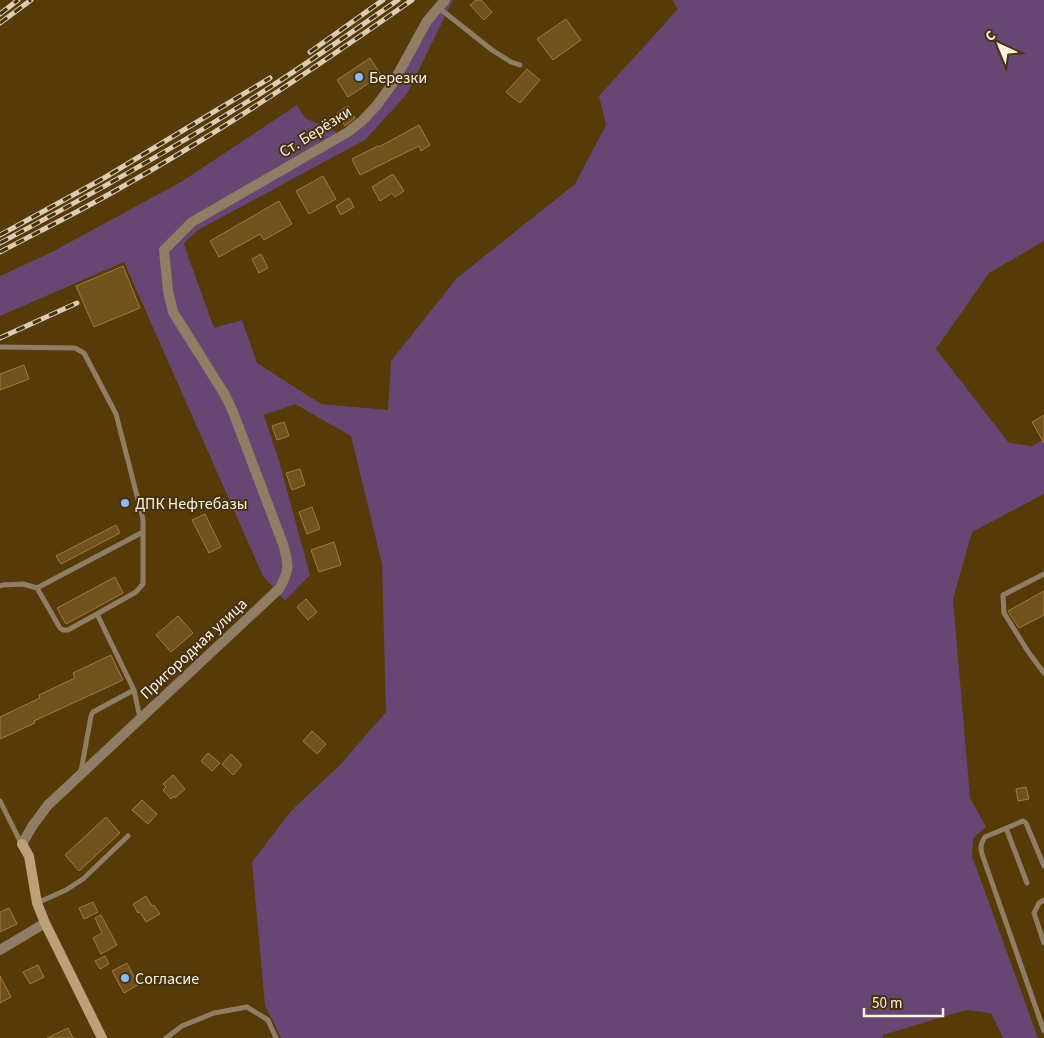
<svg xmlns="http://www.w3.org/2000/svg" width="1044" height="1038" viewBox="0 0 1044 1038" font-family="'Source Sans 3',sans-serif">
	<rect width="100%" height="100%" fill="#563a07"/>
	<path fill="#674673" d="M451,0H453L407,94L365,140L198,230L184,243L189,259L214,328L242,320L257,363L321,404L388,410L391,361L457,278L575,184L606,125L599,96L678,9L672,0H1044V241L989,273L936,349L1009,443L1032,446L1044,439V494L972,532L953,599L970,798L986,827L973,838L972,856L1038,1038H1003L991,1013L966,1010L883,1035V1038H281L265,1005L252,862L291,811L340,765L386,712L382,564L351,436L295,404L264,415L279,461L310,575L285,601L263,576L124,262L0,316V276L50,253L181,182L297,105L305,118L347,137L363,123L430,23Z"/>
	<path fill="#71521d" stroke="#a37c3f" d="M476,0H481L492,12L484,20L470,5Z
		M566,19L581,40L553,60L537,39Z
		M370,58L381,75L348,97L337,80Z
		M527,69L540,80L520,103L506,92Z
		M348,106L355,118L345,126L337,113Z
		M419,125L430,145L421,151L419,146L360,175L352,159L378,146L379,147Z
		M393,174L404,191L395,197L392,193L380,201L372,187Z
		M323,176L336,199L309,214L296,191Z
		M349,198L354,207L341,215L336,206Z
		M279,201L292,224L264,240L260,234L219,257L210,241Z
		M261,254L268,268L259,273L252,259Z
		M123,266L140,308L94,327L76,286Z
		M24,365L29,379L0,390V374Z
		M1044,415V443L1032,422Z
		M284,422L289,436L277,440L272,426Z
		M300,469L305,485L292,490L286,473Z
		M312,507L320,529L307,534L299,512Z
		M205,514L221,547L209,553L192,520Z
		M116,525L120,533L61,564L56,556Z
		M334,542L341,565L319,572L311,550Z
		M115,577L123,593L66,624L57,608Z
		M1044,591V615L1019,628L1008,611Z
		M306,599L317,612L308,620L297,607Z
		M178,616L193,633L171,652L156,635Z
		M111,655L123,680L34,721L35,723L0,739V717L40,698L39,695L75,678L73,673Z
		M312,731L326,744L317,754L303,741Z
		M208,753L220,763L212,771L201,761Z
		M231,754L242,765L233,775L222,764Z
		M173,775L185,789L175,798L174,796L171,799L163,790L166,787L163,784Z
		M1026,787L1029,799L1018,801L1016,789Z
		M142,800L157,814L148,824L132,810Z
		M106,817L120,833L79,871L65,855Z
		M146,896L152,906L154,905L160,914L146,922L140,912L138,913L133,904Z
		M93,902L98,912L84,919L79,908Z
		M9,908L17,924L0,932V912Z
		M101,915L117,945L101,954L93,938L102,933L95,918Z
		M105,956L109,964L100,969L95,961Z
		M127,963L138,985L124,993L112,971Z
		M38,965L44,977L30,984L23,972Z
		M0,976L11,997L0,1003Z
		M68,1028L73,1038H47Z"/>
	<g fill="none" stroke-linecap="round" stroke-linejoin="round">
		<path stroke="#8f7e65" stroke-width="5" d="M439,8L492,50L511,62L520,65
			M0,347L75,348L84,353L116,414L143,519V584L136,592L97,614L134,690L140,718
			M1044,574L1003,595L1004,613L1029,653L1044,673
			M0,586L3,585L23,584L37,588L143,532
			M37,588L60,628L63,630H68L97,614
			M81,771L91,716L93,712L134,690
			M0,801L21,843
			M1006,828L1027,883
			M1044,866L1026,823L1023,821L985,837C981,844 980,847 982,854L1044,1031
			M1044,900L1039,903L1034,913L1044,943
			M37,903L66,890L83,879L128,836
			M166,1038L182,1026L214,1013L247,1007L268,1020L276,1038"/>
		<path stroke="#8f7e65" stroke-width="10" d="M22,844L33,825L48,805L279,589C290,570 289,565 283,544L233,412L225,395L173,312L168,291L164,250L192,222L348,132L362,121L377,105L393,83L427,21L445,0
			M0,950L45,923"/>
		<path stroke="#bba078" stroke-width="10" d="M22,844L29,856L37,903L45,923L102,1038"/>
		<defs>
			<path id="rail" d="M0,14L18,0
				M0,23L31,0
				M310,52L383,0
				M0,235L104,178L270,78
				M0,243C85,198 169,151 250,100C301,68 349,34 398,0
				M0,252C38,232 76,213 113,192C217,134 315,68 412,0
				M0,338L77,303"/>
		</defs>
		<use href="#rail" stroke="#dbccb3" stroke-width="5"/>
		<use href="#rail" stroke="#463211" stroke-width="3" stroke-dasharray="9" stroke-linecap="butt"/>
	</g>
	<g fill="#8bbafc" stroke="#463211" stroke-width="2">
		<circle cx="359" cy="77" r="5"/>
		<circle cx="125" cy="503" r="5"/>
		<circle cx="125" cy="978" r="5"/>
	</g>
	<g text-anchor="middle" stroke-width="4" stroke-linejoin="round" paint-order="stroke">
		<g font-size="16" fill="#fef2e0" stroke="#463211" text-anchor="start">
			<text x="369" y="83">Березки</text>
			<text x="135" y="509">ДПК Нефтебазы</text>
			<text x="135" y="984">Согласие</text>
		</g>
		<g font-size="16" fill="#fef2e0" stroke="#463211">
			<text transform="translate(315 131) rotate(-32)" y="6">Ст. Берёзки</text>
			<text transform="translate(193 648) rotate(-43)" y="6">Пригородная улица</text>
		</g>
	</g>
	<g transform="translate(999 45) rotate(316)" stroke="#463211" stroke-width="4" paint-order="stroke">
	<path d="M0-4L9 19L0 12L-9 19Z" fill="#fef2e0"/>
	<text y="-8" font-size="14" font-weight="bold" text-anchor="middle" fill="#fef2e0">С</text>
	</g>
	<path d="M864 1008v8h79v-8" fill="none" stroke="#fef2e0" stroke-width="2.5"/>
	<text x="872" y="1008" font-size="15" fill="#fef2e0" stroke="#463211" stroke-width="4" paint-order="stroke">50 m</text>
</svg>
